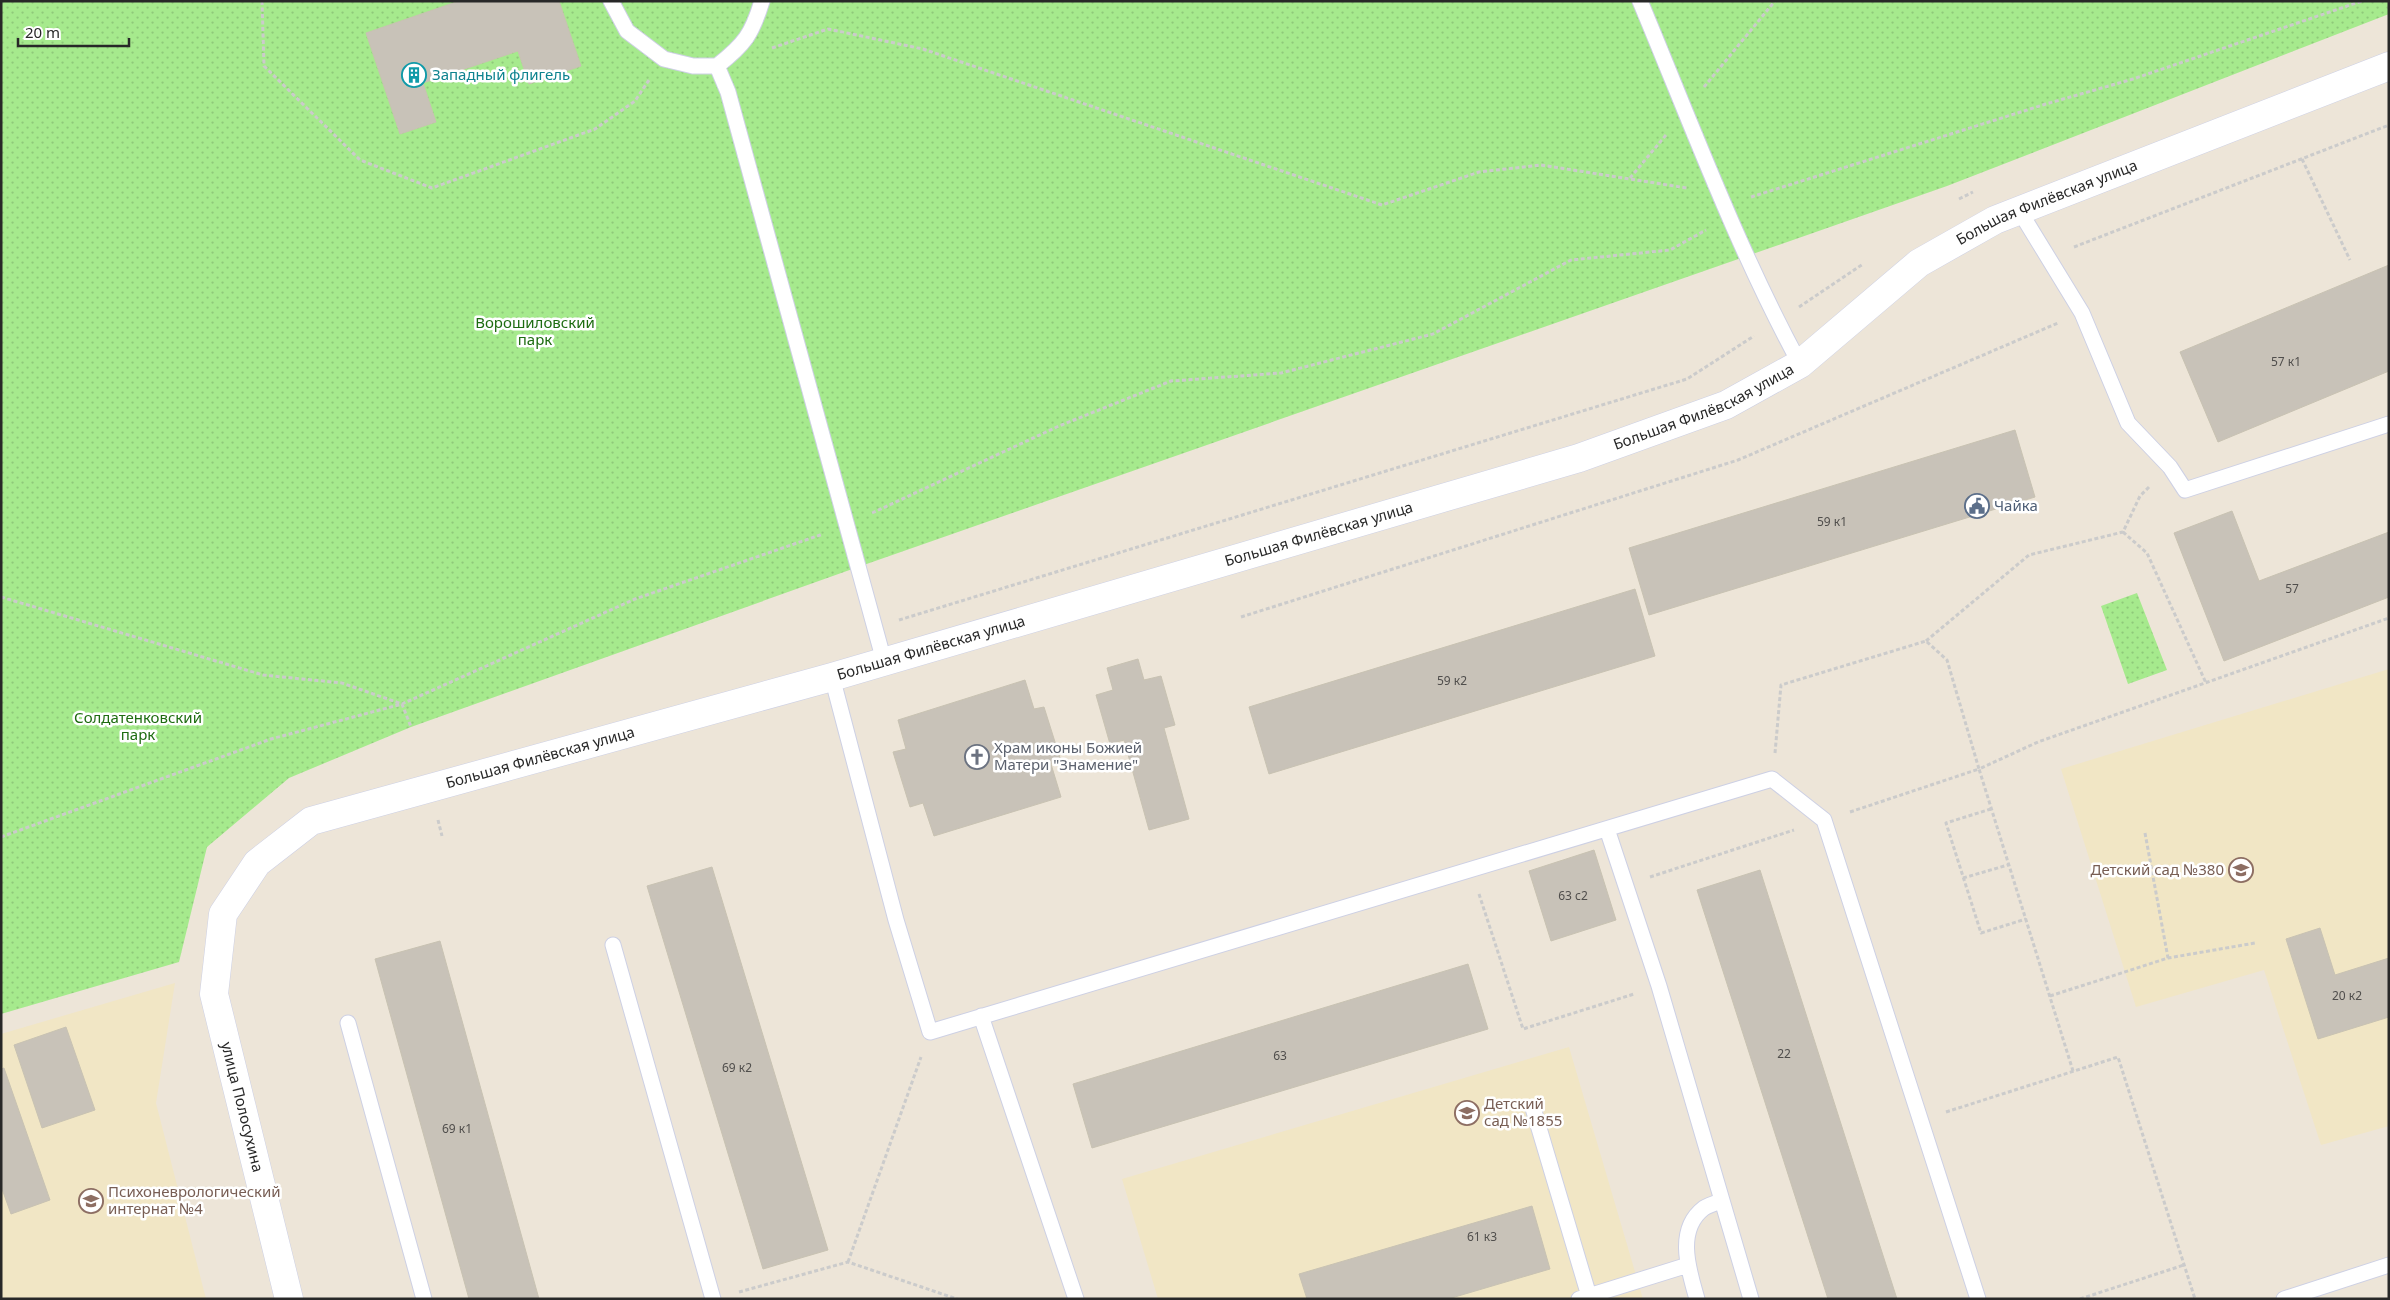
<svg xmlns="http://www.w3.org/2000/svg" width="2390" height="1300" viewBox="0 0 2390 1300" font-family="'Noto Sans',sans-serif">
	<defs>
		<pattern id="park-dots" width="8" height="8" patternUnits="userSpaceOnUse" patternTransform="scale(1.25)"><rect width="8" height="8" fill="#a6ea8d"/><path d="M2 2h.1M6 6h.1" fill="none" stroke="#8fc97a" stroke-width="1.8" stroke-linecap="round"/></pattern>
	</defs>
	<rect width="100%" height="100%" fill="#ede5d8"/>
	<path fill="#f1e6c5" d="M2389,669V1126L2321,1145L2264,970L2136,1007L2061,769Z
		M175,983L156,1103L206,1299H1V1034Z
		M1569,1047L1643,1299H1158L1122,1179Z"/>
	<path fill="url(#park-dots)" d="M1,1H2389V14L1947,186L858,567L411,727L289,778L207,847L179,962L1,1014Z
		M2137,593L2167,670L2128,684L2101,606Z"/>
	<path fill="#c8c2b8" stroke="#c8c2b2" d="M459,1H559L581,66L529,84L518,51L423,83L436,122L400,134L366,33Z
		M2389,265V371L2218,442L2180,352Z
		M2015,430L2035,497L1649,615L1629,548Z
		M2232,511L2259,581L2389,532V597L2224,661L2174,533Z
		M1635,589L1655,656L1269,774L1249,707Z
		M1138,659L1144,680L1161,676L1175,725L1164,728L1189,819L1149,830L1124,740L1110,744L1096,695L1113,690L1107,668Z
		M1025,680L1034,709L1044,707L1061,761L1051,764L1061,797L934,836L923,803L910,807L901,778L893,752L906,749L898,720Z
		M1594,850L1616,920L1551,941L1529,871Z
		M712,867L828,1250L763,1269L647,886Z
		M1760,870L1871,1218L1897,1299H1828L1697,890Z
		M2320,928L2335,975L2389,958V1017L2318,1039L2286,939Z
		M440,941L539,1299H469L375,959Z
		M1468,964L1488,1029L1092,1148L1073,1084Z
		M66,1027L95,1110L42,1128L14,1045Z
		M4,1068L50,1200L11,1214L1,1186V1069Z
		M1532,1206L1550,1269L1448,1299H1307L1299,1274Z"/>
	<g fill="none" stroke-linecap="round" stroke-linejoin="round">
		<defs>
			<path id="lane" d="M611,1L627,31L664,59L693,66H717
				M762,1C752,34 745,44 717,66L728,92L884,661
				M1640,1C1691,123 1737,248 1800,364
				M2019,210L2082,313L2128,423L2170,467L2185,490L2389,424
				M832,677L896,920L930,1032L1772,779L1824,820L1978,1299
				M1607,829L1659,986L1751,1299
				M613,945L713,1299
				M981,1016L1076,1299
				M348,1023L424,1299
				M1533,1108L1589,1296
				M1579,1299L1688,1265
				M1697,1299C1689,1271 1675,1230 1704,1208C1709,1205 1716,1203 1722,1201
				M2284,1299L2389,1265"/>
			<g id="secondary">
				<path id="s1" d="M289,1299L214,994L223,914L257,863L311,821L832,677L1579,458L1726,405L1800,364L1919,263L1995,220L2389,66"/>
			</g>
		</defs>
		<use href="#lane" stroke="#cdd0e4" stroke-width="17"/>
		<use href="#secondary" stroke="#cdd0e4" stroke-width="29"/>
		<path stroke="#cbcbcb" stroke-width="3" stroke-dasharray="4 2.5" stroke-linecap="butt" d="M262,1L264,66L360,160L432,188L595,129L635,101L649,80
			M772,48L828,29L923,49L1382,205L1479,172L1541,165L1687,188
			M1704,87L1775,1
			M2302,159L2350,260
			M1630,178L1666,135
			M1751,197L2046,104L2133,79L2362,1
			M1959,199L1973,192
			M2074,247L2389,125
			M1799,307L1863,264
			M872,513L1059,426L1171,381L1281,373L1433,334L1571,260L1670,250L1706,230
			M2123,532L2147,553L2206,683
			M1,597L263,675L342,683L402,704L411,727
			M1241,617L1738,460L2058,323
			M899,620L1687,379L1754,336
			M1926,641L2029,555L2123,532L2140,496L2150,486
			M1775,753L1781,685L1926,641L1947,660L1979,769L2038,742L2389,618
			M1991,809L1946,823L1981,933L2026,919
			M1850,812L1979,769L2073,1071
			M438,820L442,836
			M2145,833L2168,958
			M1,837L271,739L402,704L635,599L823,534
			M1650,877L1794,830
			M1963,878L2008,865
			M1479,894L1523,1029L1634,994
			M2050,996L2168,958L2255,943
			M1946,1112L2118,1057L2195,1299
			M848,1262L921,1057
			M739,1292L848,1262L957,1299
			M2080,1299L2184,1265"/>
		<use href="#lane" stroke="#fff" stroke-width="15"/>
		<use href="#secondary" stroke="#fff" stroke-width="28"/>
	</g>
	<defs>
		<symbol id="building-ring" viewBox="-11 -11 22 22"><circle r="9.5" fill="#fff" stroke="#0f9aa8" stroke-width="1.5"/><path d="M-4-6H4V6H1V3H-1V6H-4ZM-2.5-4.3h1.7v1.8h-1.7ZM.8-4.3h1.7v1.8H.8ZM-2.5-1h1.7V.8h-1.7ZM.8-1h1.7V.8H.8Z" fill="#0f9aa8"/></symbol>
		<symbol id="civic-ring" viewBox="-11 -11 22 22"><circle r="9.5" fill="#fff" stroke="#5c6f8a" stroke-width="1.5"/><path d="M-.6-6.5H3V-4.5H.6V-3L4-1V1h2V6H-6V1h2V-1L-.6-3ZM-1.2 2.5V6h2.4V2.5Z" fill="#5c6f8a"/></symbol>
		<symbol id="church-ring" viewBox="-11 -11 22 22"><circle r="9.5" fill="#fff" stroke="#6b7280" stroke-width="1.5"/><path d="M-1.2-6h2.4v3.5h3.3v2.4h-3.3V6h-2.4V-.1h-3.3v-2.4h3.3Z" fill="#6b7280"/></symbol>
		<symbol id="school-ring" viewBox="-11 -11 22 22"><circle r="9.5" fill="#fff" stroke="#8d6e63" stroke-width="1.5"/><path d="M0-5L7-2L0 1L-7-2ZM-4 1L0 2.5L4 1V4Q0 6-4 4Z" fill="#8d6e63"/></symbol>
	</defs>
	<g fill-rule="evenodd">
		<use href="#building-ring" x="400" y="61" width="28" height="28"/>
		<use href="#civic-ring" x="1963" y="492" width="28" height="28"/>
		<use href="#church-ring" x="963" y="743" width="28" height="28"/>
		<use href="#school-ring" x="2227" y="856" width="28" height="28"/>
		<use href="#school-ring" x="1453" y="1099" width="28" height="28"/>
		<use href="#school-ring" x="77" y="1187" width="28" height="28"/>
	</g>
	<g text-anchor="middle" stroke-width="5" stroke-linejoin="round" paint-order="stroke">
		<g font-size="12" fill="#504e4c">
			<text x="2286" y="366">57 к1</text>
			<text x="1832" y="526">59 к1</text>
			<text x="2292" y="593">57</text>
			<text x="1452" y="685">59 к2</text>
			<text x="1573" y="900">63 с2</text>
			<text x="2347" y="1000">20 к2</text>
			<text x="1784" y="1058">22</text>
			<text x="1280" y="1060">63</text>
			<text x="737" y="1072">69 к2</text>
			<text x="457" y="1133">69 к1</text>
			<text x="1482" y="1241">61 к3</text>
		</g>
		<g font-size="15" fill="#0d838f" stroke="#fff" text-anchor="start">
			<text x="432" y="80">Западный флигель</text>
		</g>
		<g font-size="15" fill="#282828" stroke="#fff">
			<text dy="5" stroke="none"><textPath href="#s1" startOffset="2382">Большая Филёвская улица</textPath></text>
			<text dy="5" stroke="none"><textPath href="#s1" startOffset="1978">Большая Филёвская улица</textPath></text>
			<text dy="5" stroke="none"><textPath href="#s1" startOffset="1572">Большая Филёвская улица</textPath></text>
			<text dy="5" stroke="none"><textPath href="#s1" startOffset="1168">Большая Филёвская улица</textPath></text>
			<text dy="5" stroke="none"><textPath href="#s1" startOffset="762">Большая Филёвская улица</textPath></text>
			<text transform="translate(242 1107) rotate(76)" y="5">улица Полосухина</text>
		</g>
		<g font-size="15" fill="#1e6c11" stroke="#fff">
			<text x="535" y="328">Ворошиловский<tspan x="535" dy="17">парк</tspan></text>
			<text x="138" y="723">Солдатенковский<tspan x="138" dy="17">парк</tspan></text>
		</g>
		<g font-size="15" fill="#4e5e75" stroke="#fff" text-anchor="start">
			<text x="1994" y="511">Чайка</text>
		</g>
		<g font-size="15" fill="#5b616d" stroke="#fff" text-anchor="start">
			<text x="994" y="753">Храм иконы Божией<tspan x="994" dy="17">Матери "Знамение"</tspan></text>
		</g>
		<g font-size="15" fill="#785e54" stroke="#fff" text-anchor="start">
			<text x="2224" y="875" text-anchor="end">Детский сад №380</text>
			<text x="1484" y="1109">Детский<tspan x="1484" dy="17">сад №1855</tspan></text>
			<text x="108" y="1197">Психоневрологический<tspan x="108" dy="17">интернат №4</tspan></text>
		</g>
	</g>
	<rect width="2390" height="1300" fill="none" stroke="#282828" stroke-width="5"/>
	<path d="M18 38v8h111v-8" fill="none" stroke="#282828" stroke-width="2.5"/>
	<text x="25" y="38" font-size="15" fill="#282828" stroke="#ffffff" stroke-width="4" paint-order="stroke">20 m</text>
</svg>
